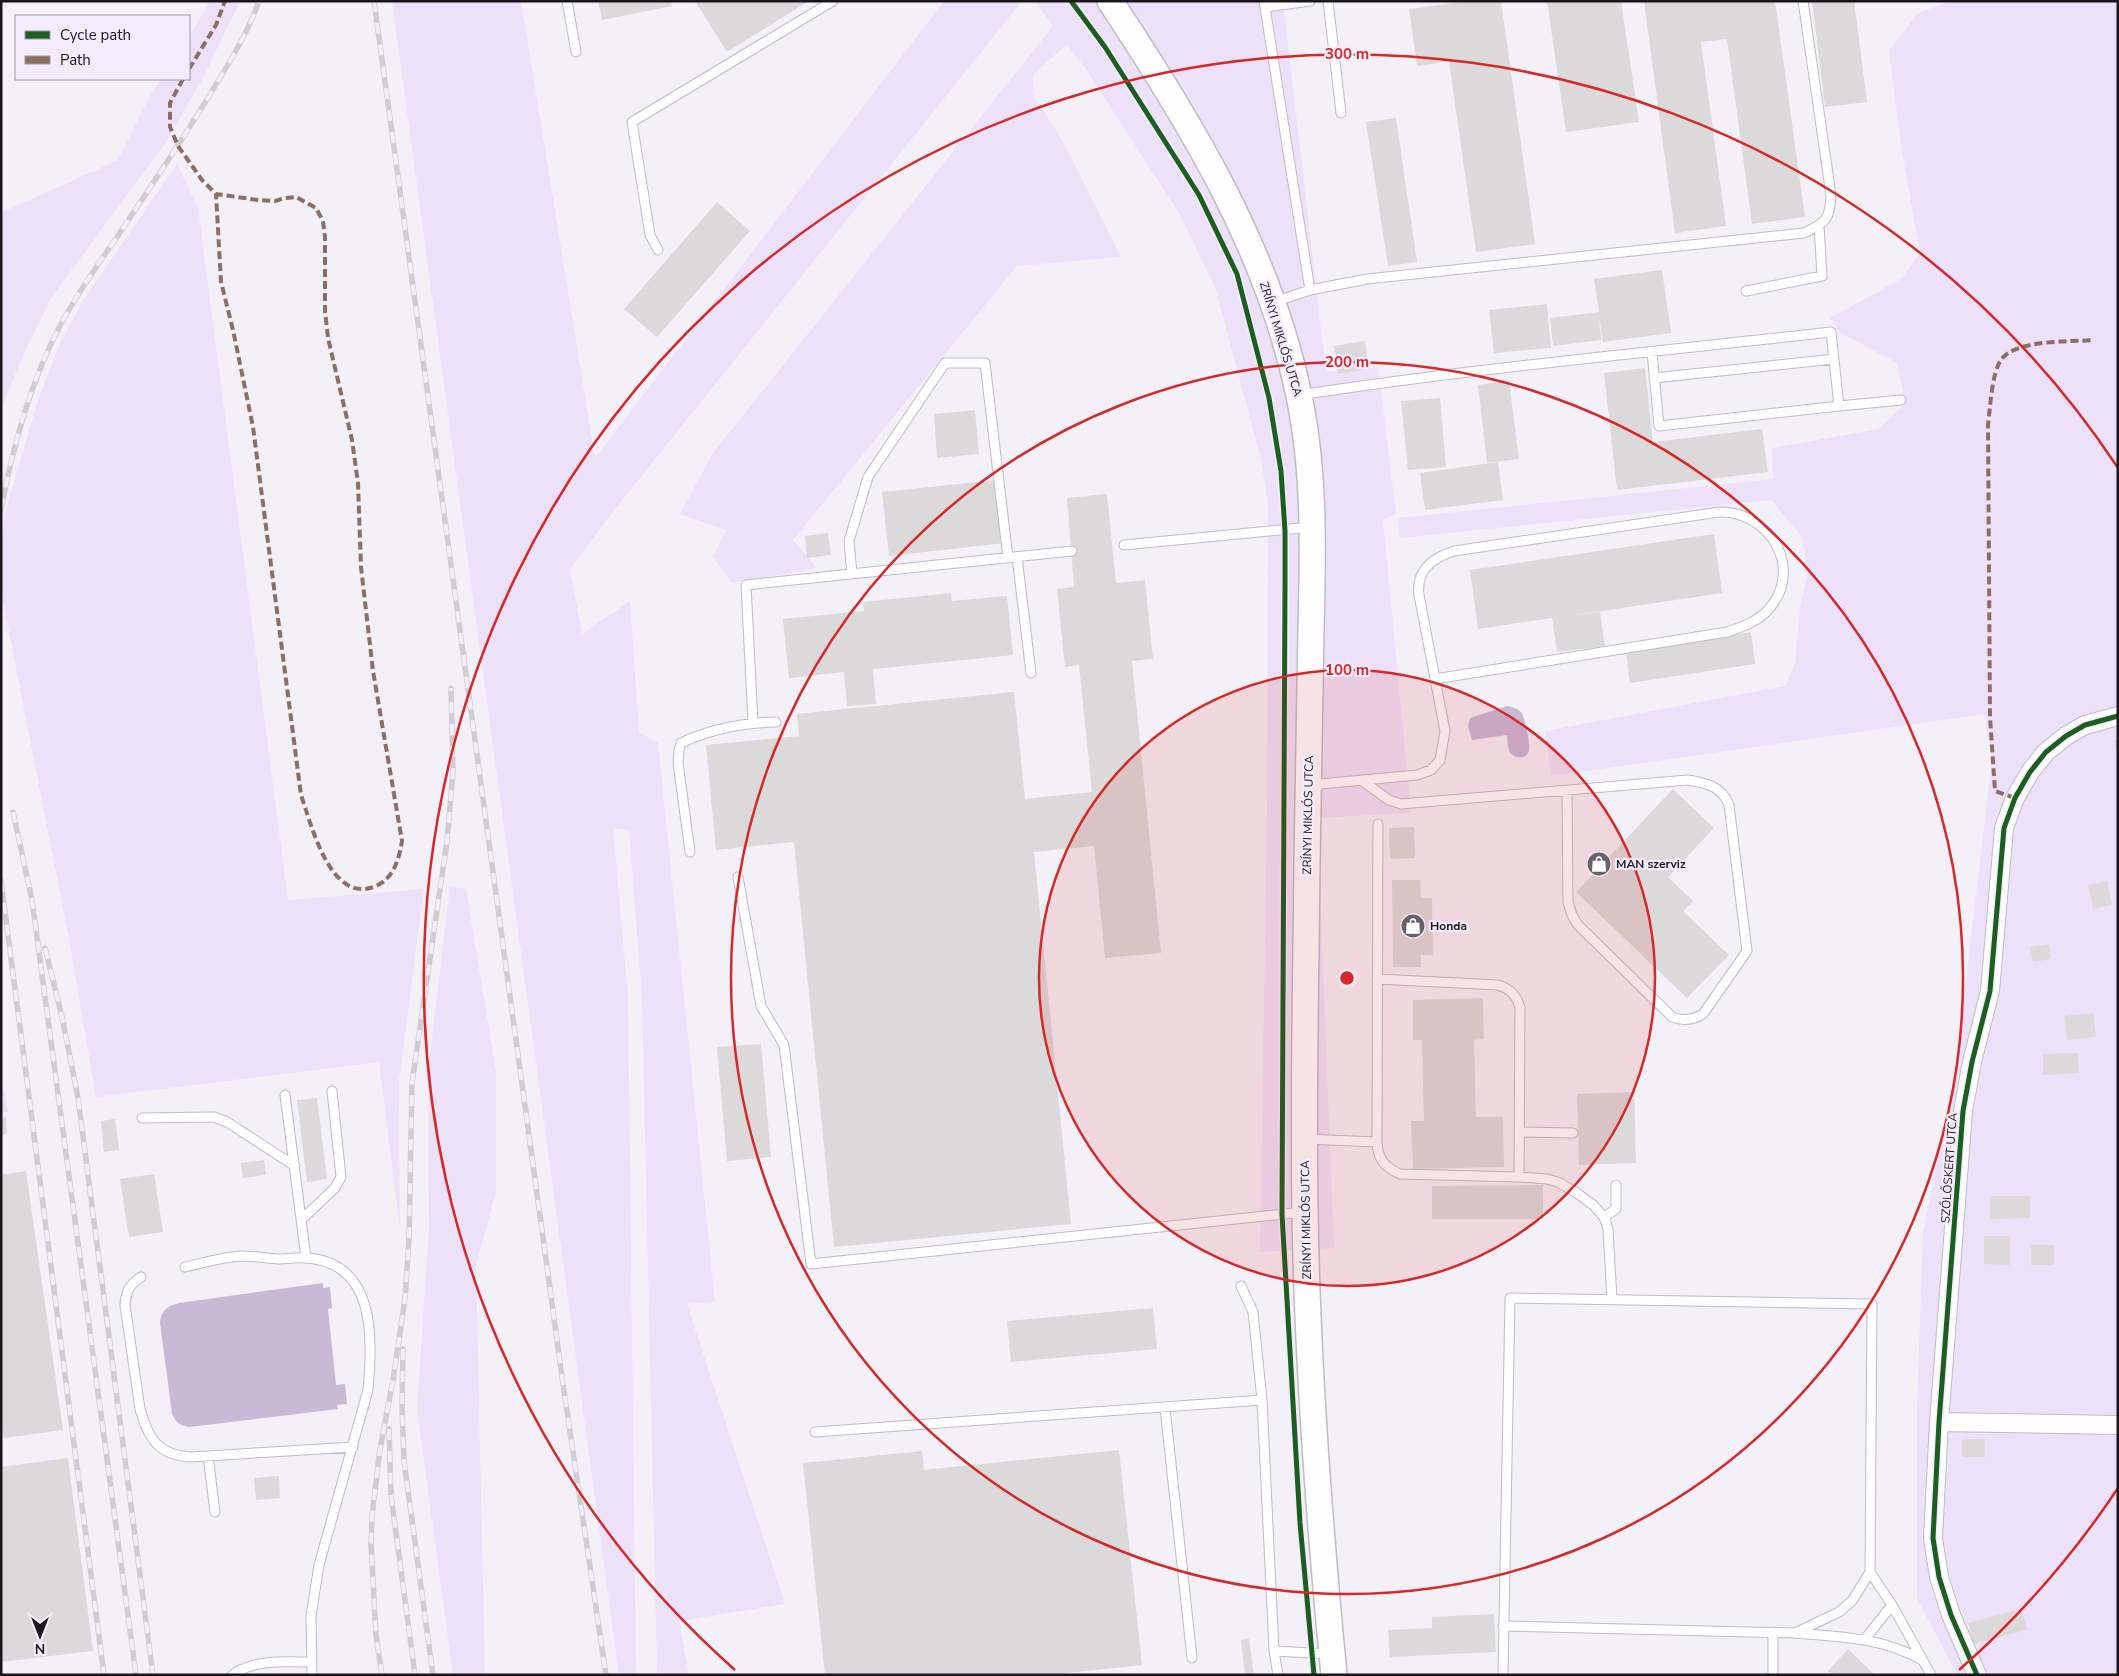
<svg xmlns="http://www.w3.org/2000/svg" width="2119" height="1676" viewBox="0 0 2119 1676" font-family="'Nunito Sans',sans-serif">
	<rect width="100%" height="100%" fill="#f4f0f8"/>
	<path fill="#ede1f9" d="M210,1H240L203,78L166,142L51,298L25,351L1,409V213L118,160L147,101L161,79H189V37Z
		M392,1H521L595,458L944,1H1022L604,523L570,569L582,634L630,601L639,732L658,743L715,1302L687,1304L785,1604L679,1621L689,1675H657L642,998L629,830L613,828L628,997L636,1675H619Z
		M1035,1H1283L1326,372L1378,367L1396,513L1383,520L1411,813L1317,818L1334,1248L1260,1252L1267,812L1268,504L1261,459L1215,287L1179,213L1087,71L1067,44L1034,74L1032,93L1061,138L1121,257L1017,266L793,540L817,568L732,583L713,557L726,530L680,514L713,453L1053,26Z
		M1949,1H2118V1675H1957L1917,1598V1408L1923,1232L1954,1082L1992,760L1984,714L1551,776L1545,731L1786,686L1795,662L1800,607L1808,573L1802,537L1771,500L1400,538L1398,518L1773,479L1772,448L1879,429L1905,404L1897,363L1841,333L1830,318L1901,279L1920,253L1901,146L1889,51L1917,14Z
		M177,164L198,208L288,900L424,889L399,1081L400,1230L379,1062L96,1097L69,939L1,591V545L5,513L37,403L57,350L82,302Z
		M450,887L466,889L496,1071V1192L476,1265L485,1675H453L417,1409L429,1228L428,1071Z
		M1,1074L8,1112L1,1113Z"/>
	<path fill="#c8b9d5" d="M1507,706C1512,707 1517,708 1521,712C1525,717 1532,748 1528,753C1526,757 1522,758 1518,757C1507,756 1508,744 1507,735L1472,740L1468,726L1470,718Z
		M323,1283V1288L330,1287L332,1308L328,1309L336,1385L345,1384L347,1404L337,1405L338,1409L189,1427C180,1425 176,1423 172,1414L160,1323C161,1310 167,1306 179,1303Z"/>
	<path fill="#dbd9d9" d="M598,1H671L672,6L602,20Z
		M695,1H809L727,52Z
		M1468,1H1501L1535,244L1476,252L1449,61L1417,66L1409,9Z
		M1547,1H1621L1639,122L1566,132Z
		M1644,1H1775L1805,217L1752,224L1727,39L1701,42L1726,226L1675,233Z
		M1812,1H1854L1867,102L1825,107Z
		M1396,118L1417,262L1388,266L1366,122Z
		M717,202L750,231L657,337L624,309Z
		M1662,270L1671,333L1603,342L1599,317L1601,340L1553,346L1550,318L1599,312L1594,279Z
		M1547,304L1551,348L1494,353L1489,310Z
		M1365,341L1369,369L1338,374L1334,346Z
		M1645,368L1653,442L1762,429L1768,472L1617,490L1604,373Z
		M1509,381L1519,459L1487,463L1478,385Z
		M1440,398L1446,467L1408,470L1401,401Z
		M975,410L979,454L937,458L934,414Z
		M1498,462L1503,500L1425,510L1420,473Z
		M998,480L1005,543L889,556L882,492Z
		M1107,494L1116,583L1145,580L1153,659L1132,661L1161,953L1105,958L1094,846L1034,852L1071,1224L834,1247L794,842L716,850L706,745L799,736L797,714L1014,692L1025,799L1092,792L1079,665L1065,667L1057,589L1074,587L1067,498Z
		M828,533L831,555L807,558L805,536Z
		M1714,534L1722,593L1569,616L1600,612L1605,646L1557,652L1552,618L1478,629L1470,570Z
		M951,593L952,601L1007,596L1013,655L873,669L876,704L847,706L844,672L789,678L783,619L864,611L863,602Z
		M1751,632L1755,664L1630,683L1626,652Z
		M2114,740H2118V756H2117Z
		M1673,789L1714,828L1668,877L1693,901L1683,911L1729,955L1687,998L1576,892Z
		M1414,827L1415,858L1390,859L1389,828Z
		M1392,880H1420L1421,898H1432L1433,955H1421V967H1393Z
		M2107,881L2112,905L2093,909L2088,885Z
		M2049,944L2051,959L2033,962L2030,947Z
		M1483,998L1484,1039L1474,1040L1476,1117H1503L1504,1167L1413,1169L1411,1121H1424L1422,1040H1413V1000Z
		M2093,1013L2096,1037L2067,1040L2064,1016Z
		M761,1044L771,1157L727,1161L717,1047Z
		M2078,1053L2079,1073L2043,1075V1054Z
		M1634,1092L1636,1163L1579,1165L1577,1094Z
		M317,1098L327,1179L307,1182L297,1100Z
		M6,1117L7,1134L1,1135V1118Z
		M115,1119L119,1150L104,1152L101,1121Z
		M264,1160L266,1175L243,1178L241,1163Z
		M26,1171L63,1430L4,1438L1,1416V1175Z
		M154,1174L163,1232L129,1237L120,1179Z
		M1543,1185V1219H1432V1186Z
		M1990,1196H2030V1218L1990,1219Z
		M1984,1236H2010V1265L1984,1264Z
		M2031,1245H2054V1265H2031Z
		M1153,1308L1157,1349L1011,1362L1007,1321Z
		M1962,1439H1985V1457H1962Z
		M1119,1450L1142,1665L1048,1675H825L803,1463L922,1451L924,1470Z
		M68,1458L93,1651L1,1662V1467Z
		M279,1476L280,1498L256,1500L254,1478Z
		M2022,1609L2027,1630L1973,1644L1968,1623Z
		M1494,1614L1496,1652L1390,1657L1388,1630L1432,1628V1617Z
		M1249,1639L1254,1675H1245L1241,1640Z
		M1848,1649L1875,1675H1832L1828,1671Z"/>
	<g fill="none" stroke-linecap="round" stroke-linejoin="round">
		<defs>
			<path id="lane" d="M567,1L576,52
				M1264,1L1310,290
				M1328,1L1341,113
				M1266,7L1310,1
				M658,250L650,235L632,122L833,1
				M1746,291L1822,276L1819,226
				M1274,302L1310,290L1367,279L1804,233C1826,223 1830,219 1831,195L1803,1
				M1654,378L1834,359
				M1300,395C1476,368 1654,352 1831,332L1839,406L1659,426L1652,352
				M1839,406L1901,400
				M1124,545L1311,527
				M1017,557L1031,673
				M852,574L849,541L868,477L945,363H985L1008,558
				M753,723L746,585L1072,551
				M1361,780L1389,800L1401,804L1688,780C1706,783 1722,786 1729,805L1747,951L1703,1014C1693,1020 1682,1021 1672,1017L1578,925L1572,915L1568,902L1567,791
				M1310,785L1417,775L1431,770L1440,760L1445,731L1419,595C1416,570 1432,558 1454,551L1719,512C1770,511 1805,569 1768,610C1757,622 1742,627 1727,632L1435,679
				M690,852L678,763L679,750L681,743C711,729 743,723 776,722
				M738,877L761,1006L784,1045L811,1264L1303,1212
				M1377,979L1498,985C1511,989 1517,996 1520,1008L1519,1177
				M285,1095L306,1258
				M142,1118L214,1117L227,1122L295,1166
				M1519,1132L1573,1133
				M1305,1139L1377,1142C1378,1159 1384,1167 1400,1174L1519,1177L1547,1179L1558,1182L1577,1193L1593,1205L1604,1217L1608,1229L1612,1300
				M1377,1142L1378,824
				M1604,1217L1616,1209V1185
				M302,1219L335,1188L341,1177L332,1091
				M185,1267C203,1263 223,1257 241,1256C254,1256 266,1258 279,1259C288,1259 297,1257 306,1258C376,1262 373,1339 368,1390L319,1565L311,1616L312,1675
				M141,1277C129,1285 126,1291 125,1305L140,1409C148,1438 158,1455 190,1457L353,1447
				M1241,1286L1253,1312L1262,1400L1274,1651L1278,1675
				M1165,1408L1192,1658
				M815,1432L1262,1400
				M208,1456L215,1512
				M1503,1626L1795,1633L1839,1612L1852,1601L1870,1572
				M1773,1632V1675
				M1795,1633C1841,1637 1881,1637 1922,1660
				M1865,1639L1892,1605
				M1274,1651L1329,1654
				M232,1675C255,1659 284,1662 310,1662
				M1503,1675L1510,1298L1872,1304L1870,1572L1892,1605L1931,1675"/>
			<path id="street" d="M1939,1422L2118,1425
				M1977,1675L1951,1615L1939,1577L1933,1538L1939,1422L1963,1111L1972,1062L1990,991L2004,828L2015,798L2030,772L2046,752L2066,736L2085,725L2118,716"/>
			<path id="secondary" d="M1110,1C1191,123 1269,251 1299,396C1315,472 1313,552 1311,629C1309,707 1308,785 1307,863C1306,978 1303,1093 1305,1209C1307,1364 1319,1520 1334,1675"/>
		</defs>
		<use href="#lane" stroke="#bfbcc3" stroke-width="11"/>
		<use href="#street" stroke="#bfbcc3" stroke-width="20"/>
		<use href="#secondary" stroke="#bfbcc3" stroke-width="28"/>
		<use href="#lane" stroke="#fdfdfe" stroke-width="9"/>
		<use href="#street" stroke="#fdfdfe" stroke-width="18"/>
		<use href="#secondary" stroke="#fdfdfe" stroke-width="25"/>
		<defs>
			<path id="rail" d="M374,1L563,1384L606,1675
				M1,509C13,446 30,382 60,326C76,295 97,266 117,237C149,189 182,141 212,91C229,63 248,33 259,1
				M13,812L32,900L136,1675
				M1,881L104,1675
				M45,948L62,1017L78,1098L153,1675
				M403,1349L402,1406L404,1461L433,1675
				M389,1429L391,1495L415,1675
				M382,1675L376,1635L371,1544L372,1516L380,1449L393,1380L405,1299L409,1239L412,1083L447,841L453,772L451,688"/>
		</defs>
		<use href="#rail" stroke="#cfcdd0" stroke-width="5.5"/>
		<use href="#rail" stroke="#f4ecfc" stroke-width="4" stroke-dasharray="11" stroke-linecap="butt"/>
		<path stroke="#8d6e63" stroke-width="4" stroke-dasharray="8 4" stroke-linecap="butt" d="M189,69L216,25L225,1
			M183,79L170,103V127L178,146L202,180L216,194L258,200L275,201L285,198L296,197L316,208L323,221L325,237V311L328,338L352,440L358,483L361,567L373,671L402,841C399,859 394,878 376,886C330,906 311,823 301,795L253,427L233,330L221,282L216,194
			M2015,798L1995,791L1990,717L1988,425C1990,409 1992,372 2001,360C2015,339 2071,342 2094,340"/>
		<defs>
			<path id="cycleway" d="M1071,1L1105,47L1199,195L1237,274L1269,398L1281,471L1285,531V584L1282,1214L1300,1523L1314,1675
				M1977,1675L1951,1615L1939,1577L1933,1538L1939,1422L1963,1111L1972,1062L1990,991L2004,828L2015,798L2030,772L2046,752L2066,736L2085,725L2118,716"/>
		</defs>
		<use href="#cycleway" stroke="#f4ecfc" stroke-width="8"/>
		<use href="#cycleway" stroke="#1b5e20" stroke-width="5"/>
	</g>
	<circle cx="1347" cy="978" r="308" fill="#d62828" fill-opacity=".12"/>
	<g fill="none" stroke="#d62828" stroke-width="2.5">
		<circle cx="1347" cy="978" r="308"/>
		<circle cx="1347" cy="978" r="616"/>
		<path d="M2118 1488A924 924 0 0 1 1959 1670M735 1670A924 924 0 1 1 2118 468"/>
	</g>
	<defs>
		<symbol id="shop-disc" viewBox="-11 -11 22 22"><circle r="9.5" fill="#666269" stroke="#f4ecfc"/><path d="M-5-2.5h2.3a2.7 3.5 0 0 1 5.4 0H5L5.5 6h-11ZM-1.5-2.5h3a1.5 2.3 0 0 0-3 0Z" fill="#fff"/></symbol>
	</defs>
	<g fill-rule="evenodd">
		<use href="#shop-disc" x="1585" y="850" width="28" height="28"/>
		<use href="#shop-disc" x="1399" y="912" width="28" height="28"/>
	</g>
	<g text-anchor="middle" stroke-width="4.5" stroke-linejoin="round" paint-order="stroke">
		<g font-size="12" fill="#19161c" stroke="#f4ecfc">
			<text transform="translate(1281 339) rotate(73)" y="4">ZRÍNYI MIKLÓS UTCA</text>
			<text transform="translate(1308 815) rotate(-89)" y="4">ZRÍNYI MIKLÓS UTCA</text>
			<text transform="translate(1949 1168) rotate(-86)" y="4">SZŐLŐSKERT UTCA</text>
			<text transform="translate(1306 1220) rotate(-91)" y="4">ZRÍNYI MIKLÓS UTCA</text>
		</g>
		<g font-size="12" font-weight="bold" fill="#19161c" stroke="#f4ecfc" text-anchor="start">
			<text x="1616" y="868">MAN szerviz</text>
			<text x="1430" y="930">Honda</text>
		</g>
	</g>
	<circle cx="1347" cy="978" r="8" fill="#d62828" stroke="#f4ecfc" stroke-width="2.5"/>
	<g font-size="15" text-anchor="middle" font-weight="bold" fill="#d62828" stroke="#f4ecfc" stroke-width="4.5" stroke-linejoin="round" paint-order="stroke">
		<text x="1347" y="59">300 m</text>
		<text x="1347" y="367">200 m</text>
		<text x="1347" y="675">100 m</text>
	</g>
	<rect width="2119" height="1676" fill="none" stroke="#19161c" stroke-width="5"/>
	<rect x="15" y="15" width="175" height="65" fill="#f4ecfc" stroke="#9c96a2"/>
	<rect x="25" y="31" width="25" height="8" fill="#1b5e20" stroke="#9c96a2"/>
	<text x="60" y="40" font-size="15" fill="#19161c">Cycle path</text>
	<rect x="25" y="56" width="25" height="8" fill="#8d6e63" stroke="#9c96a2"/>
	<text x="60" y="65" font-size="15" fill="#19161c">Path</text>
	<g transform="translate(40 1636) rotate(180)" stroke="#f4ecfc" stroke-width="4" paint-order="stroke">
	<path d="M0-4L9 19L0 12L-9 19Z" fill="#19161c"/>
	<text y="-8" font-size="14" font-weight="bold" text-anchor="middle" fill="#19161c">N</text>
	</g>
</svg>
